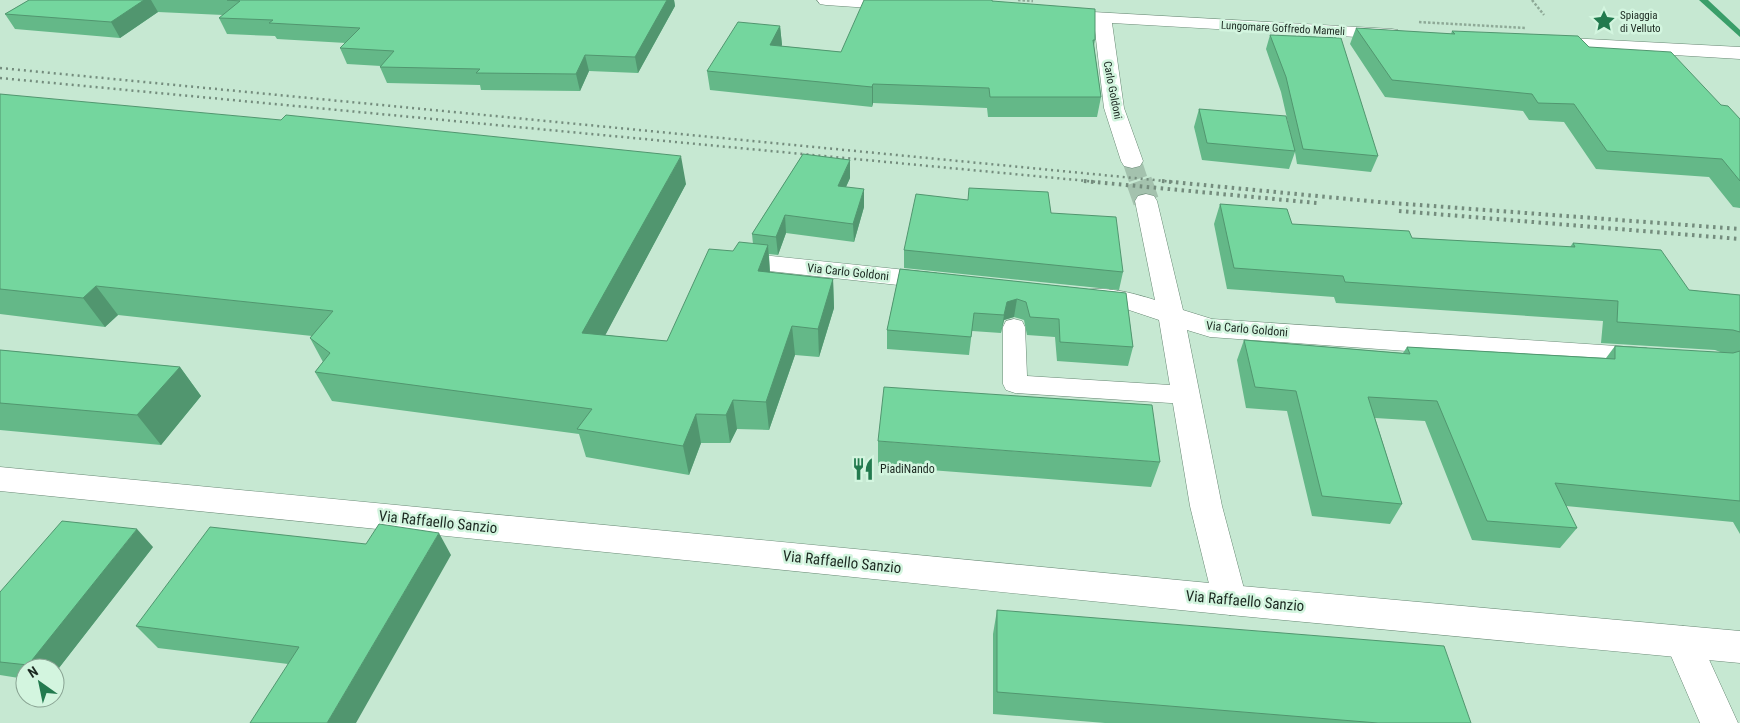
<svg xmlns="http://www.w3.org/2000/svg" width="1740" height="723" viewBox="0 0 1740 723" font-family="'Roboto Condensed',sans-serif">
	<rect width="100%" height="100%" fill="#c6e8d2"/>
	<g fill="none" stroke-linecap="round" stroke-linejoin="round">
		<path fill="#399e69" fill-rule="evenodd" d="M1699,0H1708L1740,30V37Z"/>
		<path stroke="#a4c2ae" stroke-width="19" stroke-dasharray="19 10" stroke-linecap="butt" d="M1132,161L1139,182"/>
		<path stroke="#a4c2ae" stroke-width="26" stroke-dasharray="26 12" stroke-linecap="butt" d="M1139,181L1146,201"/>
		<defs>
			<path id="service" d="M1014,319L1022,321L1025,327L1027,376L1186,386L1195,389L1198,395L1195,401L1186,404L1015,393L1006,390L1003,384V327L1006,321Z"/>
			<path id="minor" d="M817,0H901L909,5L906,9L900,10L826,5L820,4Z
				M1058,10L1392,29L1398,30L1401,34L1398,38L1392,39L1112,23L1124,108L1143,161L1140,166L1132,168L1124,166L1121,161L1104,108L1094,22L1052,19L1049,15L1052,11Z
				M1549,37L1740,47V59L1542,47L1540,43L1542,39Z
				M1146,194L1154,196L1157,201L1183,310L1212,319L1646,348L1656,351L1660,358L1656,365L1646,368L1210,337L1187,330L1222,506L1247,600L1242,611L1230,615L1218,611L1213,600L1190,506L1159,320L1129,310L1081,303L1077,297L1081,291C1104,285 1133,293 1155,300L1135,201L1138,196Z
				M732,252L935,273L944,275L948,281L944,287L935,289L723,266L720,260L723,254Z
				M1683,626L1696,631L1738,723H1700L1665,642L1670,631Z"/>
			<path id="secondary" d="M0,467L1230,585L1740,631V663L1230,615L0,491Z"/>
		</defs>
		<use href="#service" stroke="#688874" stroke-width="1"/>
		<use href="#minor" stroke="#688874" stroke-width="1"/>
		<use href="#secondary" stroke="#688874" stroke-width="1"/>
		<path stroke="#8ea997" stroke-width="2.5" stroke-dasharray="2.5 2" stroke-linecap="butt" d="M1018,0L1033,1
			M1532,0L1544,15
			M1419,22L1525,28"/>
		<use href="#service" fill="#fff" fill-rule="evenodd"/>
		<use href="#minor" fill="#fff" fill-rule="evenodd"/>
		<use href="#secondary" fill="#fff" fill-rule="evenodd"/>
		<path stroke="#748c7d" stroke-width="2.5" stroke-dasharray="2 4" stroke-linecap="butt" d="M0,68L1175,182
			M0,78L1098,182"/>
		<path stroke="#748c7d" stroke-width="4" stroke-dasharray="2.5 4.5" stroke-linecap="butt" d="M1084,181L1317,203
			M1162,181L1379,202L1740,229
			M1399,211L1740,239"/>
	</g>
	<path fill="#64b888" d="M29,0H674L675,6L638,73L589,71L580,91L481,90L480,85L387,83L380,67L381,66L347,64L340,48L346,43L277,39L275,36L227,34L219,18L223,15L158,12L120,38L15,29L5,14Z
		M992,1L1095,40L1094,46L1101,97L1097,117H988L987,108L873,103L872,107L710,90L707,71L780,26L782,45L781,46L841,52Z
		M1356,28L1451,34L1452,31L1589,47L1721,105L1740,119V208L1733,207L1709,177L1596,169L1564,122L1529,120L1523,111L1385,97L1350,44Z
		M1270,35L1378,156L1371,172L1297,164L1295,152L1289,169L1202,160L1194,127L1199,109L1291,136L1281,92L1266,49Z
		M0,94L686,184L605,335L667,341L733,251L753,244L752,234L803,154L850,178L846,187L864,207L854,242L786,233L778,255L769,254L770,273L833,279L834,308L819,357L795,355L769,430L737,429L730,443H701L689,475L586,457L579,434L332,401L315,372L323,362L310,338L312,336L118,315L105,327L0,314Z
		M1220,204L1292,224L1412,238L1570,247L1573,243L1689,290L1740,295V534L1733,522L1566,506L1577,528L1560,548L1472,540L1425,421L1375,418L1402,504L1390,524L1312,516L1287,411L1246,408L1237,360L1244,340L1403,353L1407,347L1606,358L1615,346L1723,353L1715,350L1601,343L1603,321L1336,303L1334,297L1227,289L1214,224Z
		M1051,213L1123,272L1119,290L904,268V250Z
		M900,269L1126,293L1133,347L1128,366L1057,361L1055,337L1027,335L1024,320L1014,317L1004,320L1001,333L972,331L969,355L887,349V330Z
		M0,350L180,367L201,396L161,445L0,430Z
		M878,441L1160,462L1151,487L878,466Z
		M153,547L55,673V668H25V679L0,675V592Z
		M451,555L288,664L158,648L136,626Z
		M997,610L1471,723H1105L993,714V634Z"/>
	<path fill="#51966f" d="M144,0H151L158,12L120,38L111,22Z
		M667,0H674L675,6L638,73L635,57Z
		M780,26L782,45L771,64L770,45Z
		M585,55L589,71L580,91L576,74Z
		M873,84V103L872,107V87Z
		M681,156L686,184L591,362L582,333Z
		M850,160V178L838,204V186Z
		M864,189V207L854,242L853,224Z
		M785,215L786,233L778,255L776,237Z
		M768,245L770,274L758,271Z
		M833,279L834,308L819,357L818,329Z
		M96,286L118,315L105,327L83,298Z
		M1017,299L1014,317L1004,320L1001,333L1004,315L1007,302Z
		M792,326L795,355L769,430L766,402Z
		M180,367L201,396L161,445L137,415Z
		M733,400L737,429L730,443L726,415Z
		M696,414L701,443L689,475L683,446Z
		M137,529L153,547L55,673V668H31L28,665Z
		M439,533L451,555L356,723H327Z"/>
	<path fill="#74d69e" stroke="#51966f" d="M29,0H144L111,22L5,14Z
		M227,0H667L635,57L585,55L576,74L476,73L480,69L380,67L394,51L340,48L360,28L269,23L273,20L219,18L240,1Z
		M864,0H992V1L1095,9V40H1093L1101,97H990L989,88L873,84L872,87L707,71L738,22L780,26L770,45L841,52Z
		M1356,28L1455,34L1452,31L1578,36L1589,47L1671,52L1721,105L1728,106L1740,119V181L1722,159L1607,151L1574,104L1538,103L1532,94L1392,80Z
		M1270,35L1341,38L1378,156L1303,149L1286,77Z
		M0,94L281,120L286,115L681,156L582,333L667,341L709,249L733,251L739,242L768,245L758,271L833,279L818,329L792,326L766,402L733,400L726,415L696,414L683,446L577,429L592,409L315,372L330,353L310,338L333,311L96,286L83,298L0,289Z
		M1199,109L1286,116L1295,151L1207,143Z
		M803,154L850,160L838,186L864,189L853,224L785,215L776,237L752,234Z
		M969,188L1048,192L1051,213L1116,217L1123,272L904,250L916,194L968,200Z
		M1220,204L1287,209L1292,224L1409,231L1412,238L1575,247L1573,243L1661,250L1689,290L1740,295V332L1733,330L1617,322L1618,301L1345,282L1343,276L1234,268Z
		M900,269L1126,293L1133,347L1060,342L1059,319L1030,317L1026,302L1017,299L1007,302L1004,315L974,313L971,337L887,330Z
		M1244,340L1410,354L1407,347L1615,359V346L1733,353L1740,351V501L1555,483L1577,528L1487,521L1437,401L1368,397L1402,504L1322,496L1296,391L1255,387Z
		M0,350L180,367L137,415L0,403Z
		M884,387L1152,405L1160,462L878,441Z
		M62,521L137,529L28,665L0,662V592Z
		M379,524L439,533L327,723H250L299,647L136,626L210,527L366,544Z
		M997,610L1444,646L1471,723H1378L997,692Z"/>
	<defs>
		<symbol id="sight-bare" viewBox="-9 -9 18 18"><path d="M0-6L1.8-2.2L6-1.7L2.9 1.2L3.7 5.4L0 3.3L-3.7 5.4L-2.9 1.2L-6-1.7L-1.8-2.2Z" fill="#227a4e" stroke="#d3f5df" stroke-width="2.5" paint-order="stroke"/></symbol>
		<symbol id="restaurant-bare" viewBox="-9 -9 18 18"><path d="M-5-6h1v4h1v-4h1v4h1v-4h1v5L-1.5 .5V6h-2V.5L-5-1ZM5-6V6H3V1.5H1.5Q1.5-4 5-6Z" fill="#227a4e" stroke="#d3f5df" stroke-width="2.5" paint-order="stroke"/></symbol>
	</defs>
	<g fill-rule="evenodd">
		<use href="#sight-bare" x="1588" y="5" width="32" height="32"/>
		<use href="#restaurant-bare" x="847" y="453" width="32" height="32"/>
	</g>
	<g text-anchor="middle" stroke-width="5" stroke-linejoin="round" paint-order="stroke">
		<g font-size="11" fill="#1b2820" stroke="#d3f5df" text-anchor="start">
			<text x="1620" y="19">Spiaggia<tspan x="1620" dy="13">di Velluto</tspan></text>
		</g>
		<g font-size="11" fill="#1b2820" stroke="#d3f5df">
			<text transform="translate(1283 28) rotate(3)" y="4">Lungomare Goffredo Mameli</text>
			<text transform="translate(1113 90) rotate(79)" y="4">Carlo Goldoni</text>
		</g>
		<g font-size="12" fill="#1b2820" stroke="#d3f5df">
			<text transform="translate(848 272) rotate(6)" y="4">Via Carlo Goldoni</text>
			<text transform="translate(1247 329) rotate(5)" y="4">Via Carlo Goldoni</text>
		</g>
		<g font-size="12" fill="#1b2820" stroke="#d3f5df" text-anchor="start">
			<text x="880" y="473">PiadiNando</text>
		</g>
		<g font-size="15" fill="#1b2820" stroke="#d3f5df">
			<text transform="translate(438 522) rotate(6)" y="5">Via Raffaello Sanzio</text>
			<text transform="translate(842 562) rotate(6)" y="5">Via Raffaello Sanzio</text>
			<text transform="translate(1245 601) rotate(5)" y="5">Via Raffaello Sanzio</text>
		</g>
	</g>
	<g transform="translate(40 683) rotate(327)"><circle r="24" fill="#d3f5df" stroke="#89a393"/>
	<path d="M0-4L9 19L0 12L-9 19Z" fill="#227a4e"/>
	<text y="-8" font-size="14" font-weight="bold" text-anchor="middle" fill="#1b2820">N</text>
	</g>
</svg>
